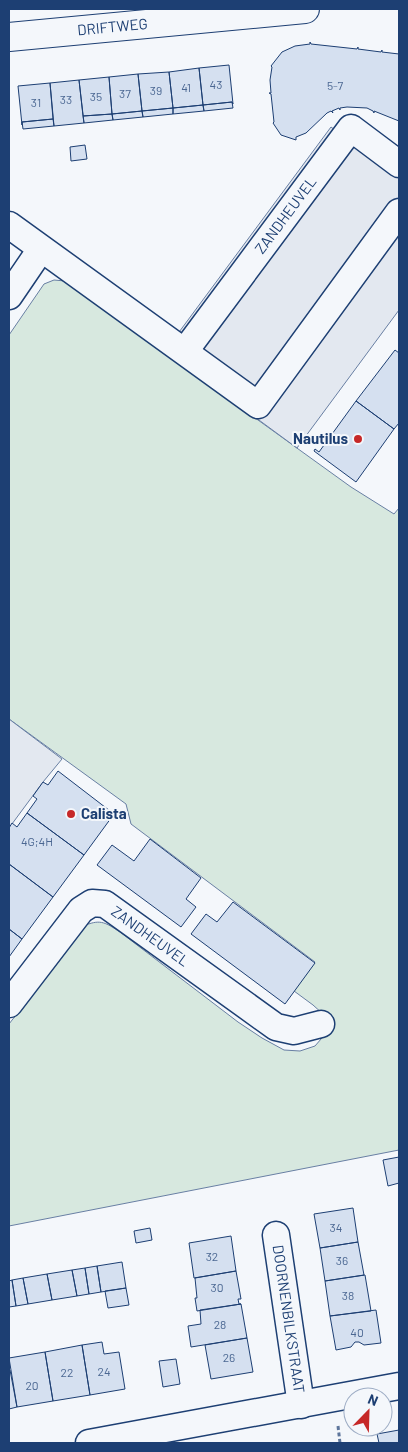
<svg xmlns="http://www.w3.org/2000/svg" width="408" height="1452" viewBox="0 0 408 1452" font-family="Barlow,sans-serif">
	<rect width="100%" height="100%" fill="#f4f7fb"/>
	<path fill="#d7e8df" stroke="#687fa3" d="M54,280L65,281L351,487L394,514L399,508V1150L9,1226V1024L86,925C101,919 106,923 120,932L238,1022L262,1038L284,1050L300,1051L315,1046L334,1024L313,1005L294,991L315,962L131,824L126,804L9,719V335L44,284Z"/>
	<path fill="#e3e8f0" stroke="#687fa3" d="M331,127L399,178V310L297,448L165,351Z
		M9,719L62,759L43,782L9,828Z"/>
	<path fill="#d5e0f0" stroke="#1d3f73" d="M310,42L311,44L357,49L358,47V49L381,52L382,50V52L399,54V123V121L374,111V113L373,111L367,108L347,107L340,108V110L339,108L332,111L333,113L331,111L327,113L306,133L296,137V140L281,135L273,123L274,122L271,94L269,93H271L270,80L272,67L271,66L282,52L295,46L310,44Z
		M229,65L233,104L232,102L203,105L199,68Z
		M199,68L203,105L173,108L169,72Z
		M169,72L173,108L142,111L138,74Z
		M138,74L142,111L112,114L109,77Z
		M109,77L112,114L83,116L79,80Z
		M79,80L84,123L54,126L50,83Z
		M50,83L53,119L22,122V125L18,86Z
		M232,102L233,108L204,111L203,105Z
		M203,105L204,111L173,114V108Z
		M173,108V114L143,117L142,111Z
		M142,111L143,117L113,120L112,114Z
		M112,114L113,120L84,123L83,116Z
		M53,119L54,126L23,129L22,122Z
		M85,145L87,159L71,161L70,147Z
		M395,350L399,353V423L394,429L356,401Z
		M356,401L394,429L356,482L314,451L315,449L319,452Z
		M58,771L114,814L84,855L27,813L37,799L33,796L43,782L48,785Z
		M27,813L84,855L53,897L9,864V828L12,823L17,827Z
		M150,839L201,878L186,899L196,907L181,927L97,865L112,845L134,861Z
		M9,864L53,897L22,939L9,929Z
		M233,902L315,963L285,1004L191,934L206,914L217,922Z
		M9,929L22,939L9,957Z
		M399,1157V1183L388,1186L383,1160Z
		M353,1208L358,1242L320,1248L314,1214Z
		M150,1228L152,1240L136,1243L134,1231Z
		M231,1236L236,1271L194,1278L189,1243Z
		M358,1242L364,1275L325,1281L320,1248Z
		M122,1262L126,1288L101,1292L97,1266Z
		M97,1266L101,1292L89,1294L85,1268Z
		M85,1268L89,1294L77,1296L72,1270Z
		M72,1270L77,1296L52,1300L47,1274Z
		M236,1271L241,1299H238L239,1304H241L197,1311L195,1298H197L195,1278Z
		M47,1274L52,1300L28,1304L23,1278Z
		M365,1275L371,1311L330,1316L325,1281Z
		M23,1278L28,1304L16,1306L12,1280Z
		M12,1280L16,1306L9,1307V1281Z
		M126,1288L129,1305L108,1308L105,1291Z
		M241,1304L247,1338L191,1347L188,1326L201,1324L200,1310Z
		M376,1310L381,1343L364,1345L359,1342H355L351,1347L336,1350L330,1316Z
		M247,1338L253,1372L211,1379L205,1345Z
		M102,1342L104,1354L119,1352L125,1389L90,1395L82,1345Z
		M82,1345L90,1395L53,1401L45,1352Z
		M45,1352L53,1401L17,1407L9,1358Z
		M176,1359L180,1384L163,1387L159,1361Z
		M10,1370L17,1407L9,1409V1371Z
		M399,1430V1443H379L377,1434Z"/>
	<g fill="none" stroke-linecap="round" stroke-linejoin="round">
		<defs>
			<g id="minor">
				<path d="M9,225L258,405L399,212"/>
				<path d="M9,296L41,249"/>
				<path id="s1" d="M185,351L351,128L399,164"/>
				<path id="s2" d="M9,1004L81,910L92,903L105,904L276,1027L294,1031L321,1024"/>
				<path id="s3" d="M276,1235L301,1405"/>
				<path d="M89,1443L399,1386"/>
			</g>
			<g id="tertiary">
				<path id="s4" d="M9,37L305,9"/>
			</g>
		</defs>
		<use href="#minor" stroke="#1d3f73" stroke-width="29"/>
		<use href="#tertiary" stroke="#1d3f73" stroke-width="30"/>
		<path stroke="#5e769c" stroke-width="3" stroke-dasharray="4 2.5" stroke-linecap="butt" d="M338,1426L340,1443"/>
		<use href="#minor" stroke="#f4f7fb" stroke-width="26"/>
		<use href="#tertiary" stroke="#f4f7fb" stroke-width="28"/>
	</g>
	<g fill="#c62828" stroke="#f4f7fb" stroke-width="2">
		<circle cx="358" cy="439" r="5"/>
		<circle cx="71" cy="814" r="5"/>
	</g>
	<g text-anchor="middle" stroke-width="4" stroke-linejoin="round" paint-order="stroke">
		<g font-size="12" fill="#4b6792">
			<text x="216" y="89">43</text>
			<text x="335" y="90">5-7</text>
			<text x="186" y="92">41</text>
			<text x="156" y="95">39</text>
			<text x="125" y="98">37</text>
			<text x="96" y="101">35</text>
			<text x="66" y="104">33</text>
			<text x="36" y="107">31</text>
			<text x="37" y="846">4G;4H</text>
			<text x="336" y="1232">34</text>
			<text x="212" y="1261">32</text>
			<text x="342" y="1265">36</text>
			<text x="217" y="1292">30</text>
			<text x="348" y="1300">38</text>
			<text x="220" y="1329">28</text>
			<text x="357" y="1337">40</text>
			<text x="229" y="1362">26</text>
			<text x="104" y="1376">24</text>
			<text x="67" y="1377">22</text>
			<text x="32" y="1390">20</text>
		</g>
		<g font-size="15" fill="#1d3f73" stroke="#f4f7fb">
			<text dy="5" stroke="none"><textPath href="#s4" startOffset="104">DRIFTWEG</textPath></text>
			<text dy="5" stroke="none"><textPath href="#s1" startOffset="169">ZANDHEUVEL</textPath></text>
			<text dy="5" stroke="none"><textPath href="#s2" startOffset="200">ZANDHEUVEL</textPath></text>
			<text dy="5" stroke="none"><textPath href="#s3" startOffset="85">DOORNENBILKSTRAAT</textPath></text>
		</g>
		<g font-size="15" font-weight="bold" fill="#1d3f73" stroke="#f4f7fb" text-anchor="end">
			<text x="348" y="444">Nautilus</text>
			<text x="81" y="819" text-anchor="start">Calista</text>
		</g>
	</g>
	<rect width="408" height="1452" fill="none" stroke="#1d3f73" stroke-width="20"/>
	<g transform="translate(368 1412) rotate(23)"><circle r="24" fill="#f4f7fb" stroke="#9eadc5"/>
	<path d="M0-4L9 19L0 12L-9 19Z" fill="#c62828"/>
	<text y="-8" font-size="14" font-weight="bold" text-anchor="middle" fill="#1d3f73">N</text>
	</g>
</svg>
